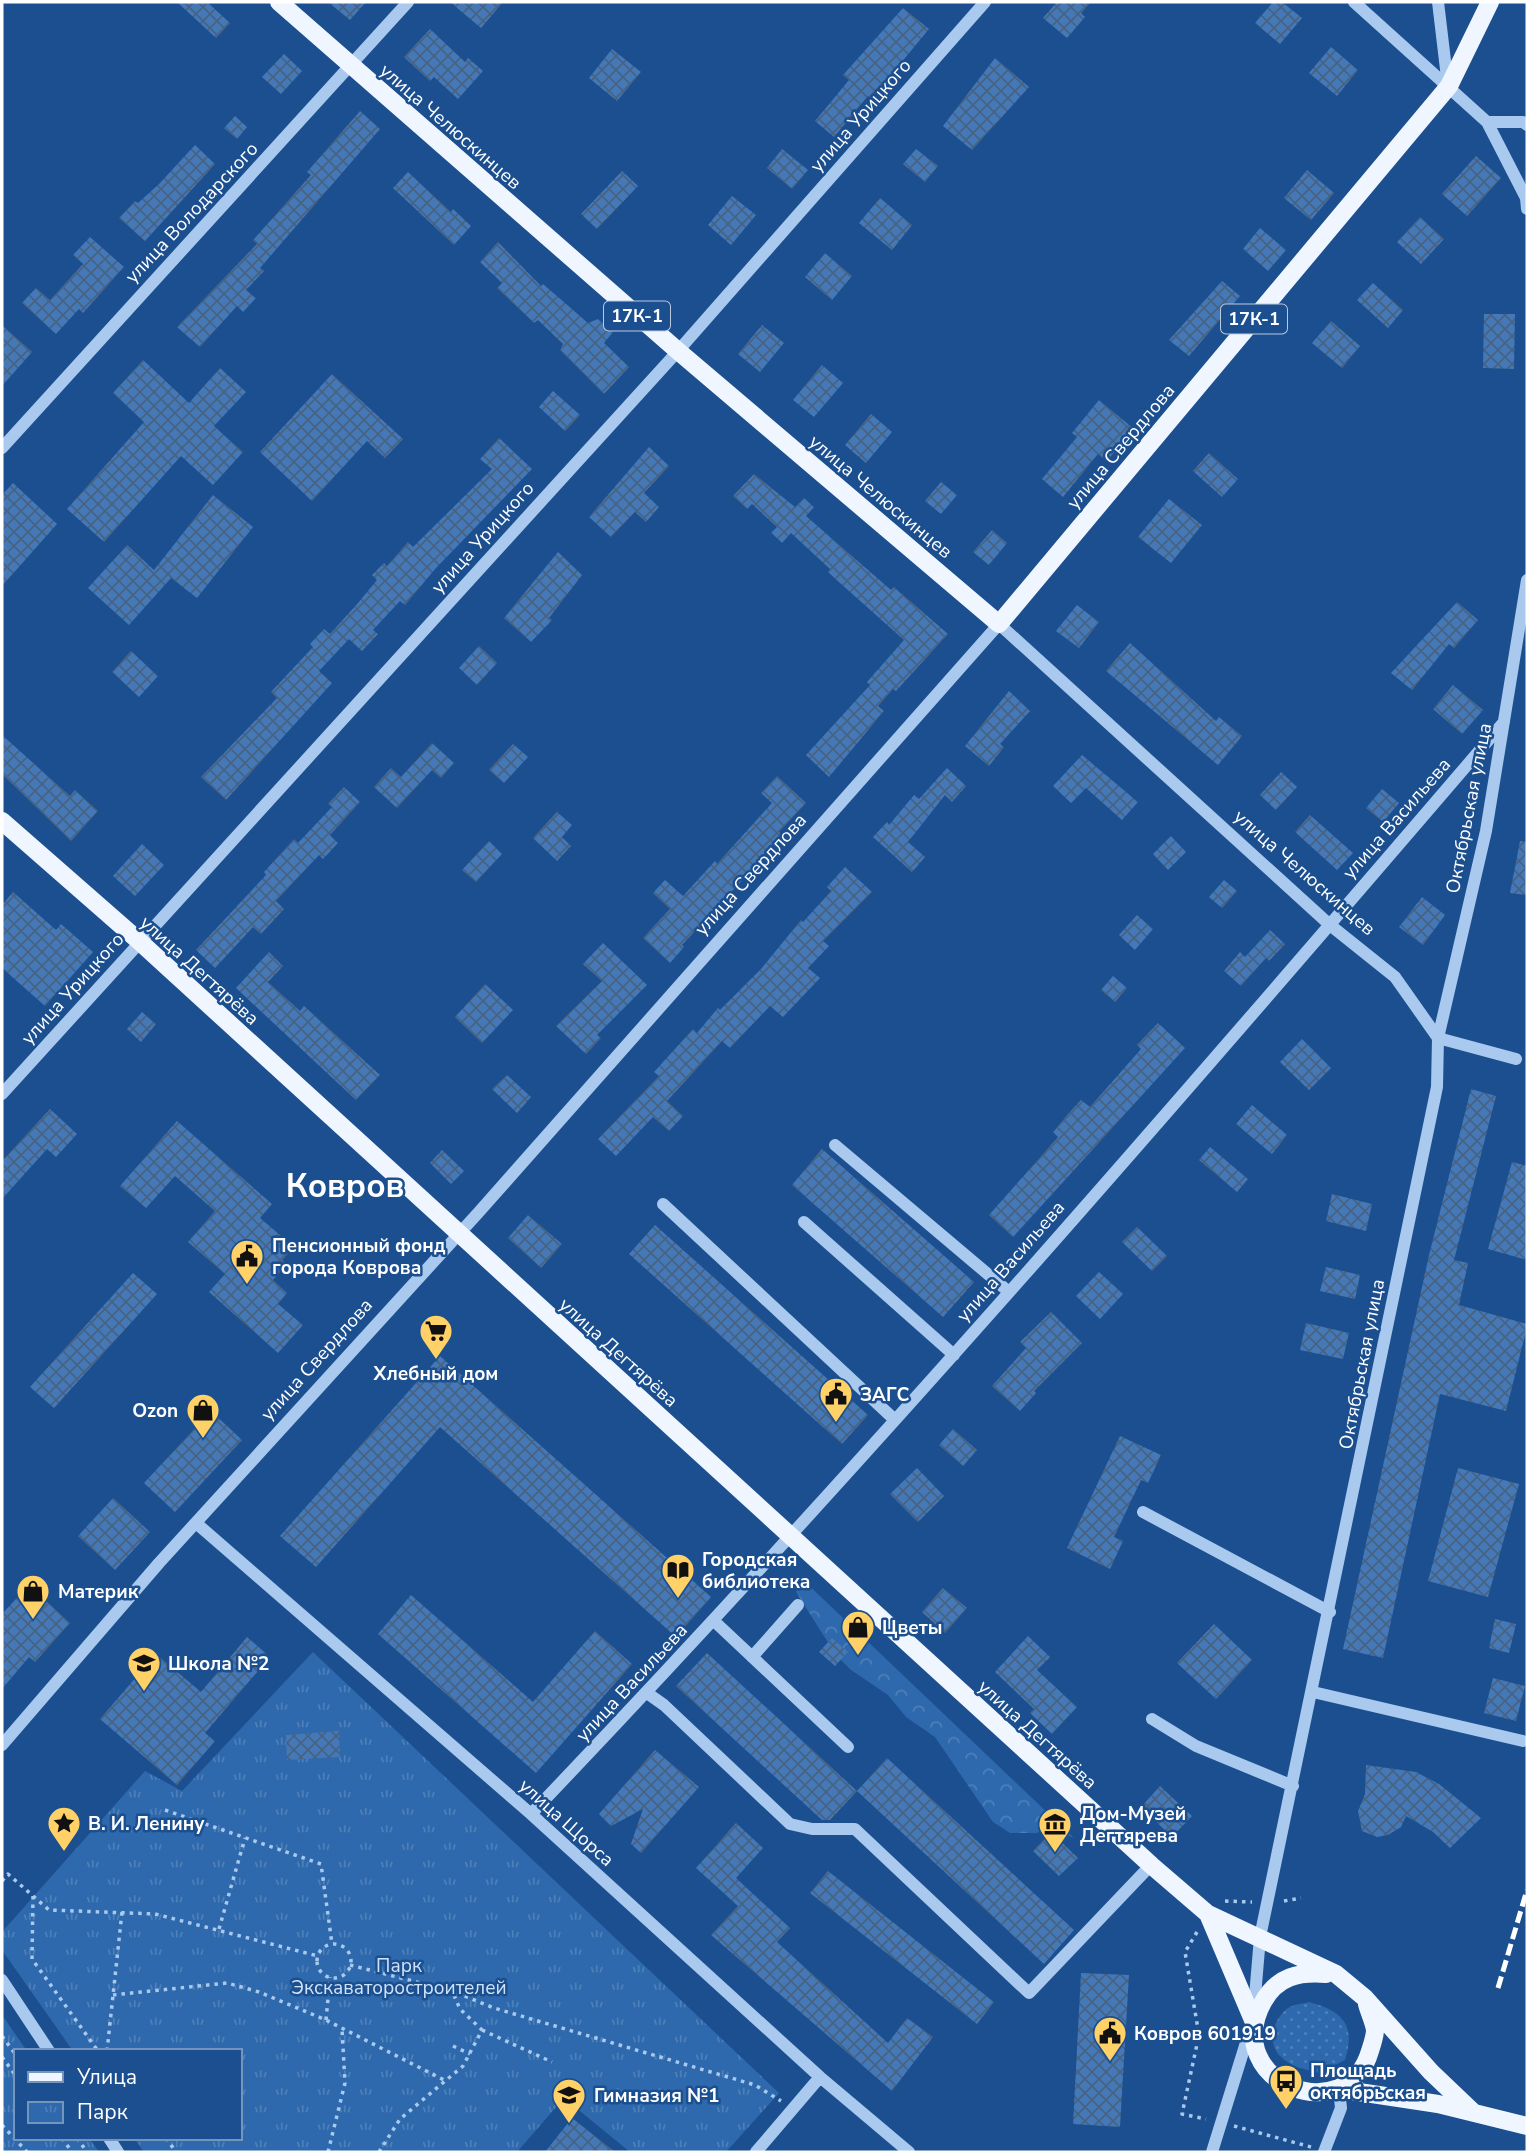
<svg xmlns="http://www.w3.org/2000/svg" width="1529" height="2154" viewBox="0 0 1529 2154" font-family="'Nunito Sans',sans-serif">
	<defs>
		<pattern id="grass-dots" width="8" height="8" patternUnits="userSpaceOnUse" patternTransform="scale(1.75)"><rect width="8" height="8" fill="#2e69ad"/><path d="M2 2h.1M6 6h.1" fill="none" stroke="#4d80b9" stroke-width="1.8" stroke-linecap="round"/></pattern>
		<pattern id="forest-crowns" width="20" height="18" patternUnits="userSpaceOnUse" patternTransform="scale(1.75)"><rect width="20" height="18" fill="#2e69ad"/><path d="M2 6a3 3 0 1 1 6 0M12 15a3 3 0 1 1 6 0" fill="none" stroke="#4d80b9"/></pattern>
		<pattern id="park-tufts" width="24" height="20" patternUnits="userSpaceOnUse" patternTransform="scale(1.75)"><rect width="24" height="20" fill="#2e69ad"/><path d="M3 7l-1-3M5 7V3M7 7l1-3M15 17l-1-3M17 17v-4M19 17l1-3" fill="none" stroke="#4d80b9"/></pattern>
		<pattern id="building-cross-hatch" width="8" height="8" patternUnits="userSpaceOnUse" patternTransform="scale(1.75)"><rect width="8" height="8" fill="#4478b7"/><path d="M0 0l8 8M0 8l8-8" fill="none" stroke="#486282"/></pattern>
	</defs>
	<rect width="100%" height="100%" fill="#1b4f8f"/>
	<path fill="url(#grass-dots)" d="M1309,2002C1343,2011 1356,2025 1345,2060L1319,2073C1304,2069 1291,2067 1280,2056C1266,2042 1274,2018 1288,2008C1294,2004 1302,2004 1309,2002Z"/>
	<path fill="url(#forest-crowns)" d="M801,1578L1074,1838L1046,1826L1037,1833H1010L993,1822L935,1737L906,1717L888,1695L851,1670L836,1655L796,1592Z"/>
	<path fill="url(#park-tufts)" d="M313,1652L779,2093L726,2152H630L564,2098L517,2152H144L134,2138H240V2051H73L2,1950V1932L145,1771L182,1791Z
		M2,2015L27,2051H16V2138H89L99,2152H2Z"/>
	<path fill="url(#building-cross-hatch)" d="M177,2H207L230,23L216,38Z
		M328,2H366L350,20Z
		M450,2H503L481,28Z
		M1057,2H1091L1081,13L1085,17L1067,38L1043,18Z
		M1273,2H1282L1302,18L1280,44L1255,23Z
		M903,8L929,29L871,99L868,96L834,137L815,121L849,80L843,75Z
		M430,29L465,62L468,58L483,71L458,99L434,77L430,81L404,57Z
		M1331,47L1358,70L1337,96L1309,73Z
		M612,49L641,72L617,101L589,78Z
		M284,54L302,71L281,94L262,77Z
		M995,58L1029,87L972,150L943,126Z
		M360,111L380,129L260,268L264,271L246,290L256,298L243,312L237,306L200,347L177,327L257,244L253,240L311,175L307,172Z
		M235,116L247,127L237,139L224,128Z
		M195,145L215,164L145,241L119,218L135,201L138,203L159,184Z
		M782,149L808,170L792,189L767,168Z
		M916,149L938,166L925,182L903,164Z
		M1476,156L1501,178L1467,216L1442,194Z
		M1307,170L1334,193L1311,220L1284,198Z
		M622,171L638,186L597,229L581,214Z
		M408,172L451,212L453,209L471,226L454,245L393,188Z
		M732,196L756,215L731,245L708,225Z
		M880,198L912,225L892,250L859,223Z
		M1420,217L1444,239L1421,264L1397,242Z
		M1260,228L1286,250L1268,271L1243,249Z
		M90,237L124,267L83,313L79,309L56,334L22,303L36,288L50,300L83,264L73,255Z
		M498,242L541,286L543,284L588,323L598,319L613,332L604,343L629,367L604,394L560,350L563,344L538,320L534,323L497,288L502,283L480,262Z
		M825,253L852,276L832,300L805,277Z
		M1222,281L1240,296L1189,356L1169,340Z
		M1373,283L1403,310L1388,328L1357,300Z
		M1484,314H1515L1514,369L1483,368Z
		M1331,321L1360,346L1342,368L1312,343Z
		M2,325L32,352L2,386Z
		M762,325L784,343L760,372L738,354Z
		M143,360L189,403L220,368L246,392L214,426L243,452L213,485L181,456L104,542L67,509L144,422L113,393Z
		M822,365L843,383L814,417L793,400Z
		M332,374L403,439L385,458L367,441L312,501L260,452Z
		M553,391L580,415L565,431L539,407Z
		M1099,400L1134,429L1107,461L1098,454L1063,497L1042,479L1077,437L1072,433Z
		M871,414L892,432L866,463L845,445Z
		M499,438L532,469L436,568L405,605L400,601L373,630L378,634L362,651L349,639L319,671L332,683L226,800L201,777L277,698L271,692L313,647L310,644L324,629L330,634L358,603L377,580L372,575L384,563L387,566L408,542L413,547L492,469L480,459Z
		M649,447L669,466L644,493L659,507L646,522L635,512L611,537L589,517Z
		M1209,453L1238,479L1222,497L1193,471Z
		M754,474L795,507L804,498L814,507L806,516L891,590L894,587L948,634L896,691L893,689L878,706L884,711L829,777L806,755L870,685L867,682L904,640L840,583L828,572L830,569L791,533L782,543L771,533L777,527L752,504L747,509L733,496Z
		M941,482L957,495L941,514L925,501Z
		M13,483L57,524L2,586V495Z
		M213,495L253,527L197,598L171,578L129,625L88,588L127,545L154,570Z
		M1169,499L1202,525L1171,563L1138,537Z
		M992,530L1007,543L989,565L973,552Z
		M558,552L582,575L549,618L552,620L531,642L504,618Z
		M1457,602L1478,620L1454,648L1449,644L1412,690L1391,673Z
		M1077,605L1099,622L1079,648L1056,631Z
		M1130,643L1216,721L1219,717L1242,736L1218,765L1106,671Z
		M479,646L497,663L477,685L459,668Z
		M131,651L158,676L139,697L112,672Z
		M1453,685L1483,710L1462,734L1433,709Z
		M1009,691L1030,711L1000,744L1004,747L989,766L965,746Z
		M2,735L70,796L75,790L98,811L71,841L2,774Z
		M432,743L454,763L441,778L432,770L397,808L374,787L391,768L401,777Z
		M513,744L528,757L504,783L489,770Z
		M1082,755L1138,802L1122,820L1086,788L1071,803L1053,786Z
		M947,768L966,786L952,802L945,795L908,842L925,857L912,872L873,837L887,822L889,825L914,795L919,799Z
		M1281,772L1297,787L1276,810L1260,795Z
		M777,776L806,803L779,832L784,836L682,945L684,947L670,963L643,938L670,909L653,893L665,880L683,896L715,861L717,864L772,803L761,793Z
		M344,787L360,802L330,835L338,843L323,859L319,855L276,901L284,909L261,934L253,927L215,968L196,950L266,875L264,872L294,839L298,843L332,807L328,804Z
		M1382,789L1399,803L1383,822L1366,808Z
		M557,812L572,825L562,837L571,846L557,861L533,838Z
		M1310,815L1353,853L1337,870L1295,832Z
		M1171,836L1186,852L1168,870L1153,854Z
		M489,841L502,854L476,882L462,870Z
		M1520,841L1527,842V895L1510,893Z
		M142,844L164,865L135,896L113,876Z
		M845,867L872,892L823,941L829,946L808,968L820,978L783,1017L770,1006L730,1048L722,1041L667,1101L683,1116L669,1131L653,1117L616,1156L598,1139L659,1076L654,1072L693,1029L697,1033L718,1008L720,1010L761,969L801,920L803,922L831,891L827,887Z
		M1224,880L1237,891L1222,908L1209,897Z
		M13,892L56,930L61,924L93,952L45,1006L2,968V905Z
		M1422,897L1445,915L1423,945L1399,927Z
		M1137,915L1153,929L1135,950L1119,935Z
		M1270,930L1285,944L1269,961L1266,958L1241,986L1224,971L1240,952L1245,957Z
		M603,943L647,985L597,1035L601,1038L586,1054L556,1026L602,981L583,964Z
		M269,952L283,966L268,982L300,1011L304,1006L380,1075L356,1100L236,988Z
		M1113,976L1127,988L1115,1002L1101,990Z
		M485,984L513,1010L482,1043L455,1017Z
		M142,1012L156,1024L141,1042L127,1029Z
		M1158,1023L1185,1048L1013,1237L989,1215L1058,1137L1053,1132L1068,1114L1081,1100L1090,1107L1141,1049L1137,1045Z
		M1302,1039L1331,1068L1309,1090L1280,1062Z
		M507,1075L531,1097L517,1113L492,1089Z
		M1471,1089L1496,1096L1454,1260L1468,1263L1459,1305L1527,1324V1327L1506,1411L1440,1394L1383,1658L1343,1649L1429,1255Z
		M1252,1105L1287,1135L1272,1154L1236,1124Z
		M50,1109L77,1134L56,1157L47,1149L2,1199V1161Z
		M177,1121L272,1204L260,1218L294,1247L282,1260L287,1264L273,1280L287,1293L278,1304L303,1325L278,1353L209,1292L225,1274L188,1242L215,1211L175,1176L146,1208L120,1186Z
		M1210,1147L1248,1179L1237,1192L1199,1160Z
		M822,1149L974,1282L943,1317L792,1185Z
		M442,1150L464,1171L451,1184L430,1163Z
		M1512,1162L1527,1166V1260L1488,1249Z
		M1332,1194L1372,1204L1366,1231L1326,1221Z
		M528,1215L562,1244L541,1268L508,1238Z
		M655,1225L868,1415L842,1444L629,1254Z
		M1137,1227L1167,1256L1152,1271L1122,1242Z
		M1326,1267L1360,1275L1355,1299L1320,1291Z
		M1099,1272L1123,1294L1100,1319L1076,1296Z
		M133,1273L157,1294L54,1408L30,1387Z
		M1051,1312L1082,1343L1034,1391L1036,1393L1020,1411L992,1386L1026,1348L1020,1342Z
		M1306,1323L1349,1333L1343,1359L1300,1350Z
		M440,1356L711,1597L676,1637L440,1427L316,1567L280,1536Z
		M211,1411L242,1440L175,1512L144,1483Z
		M953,1429L977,1450L963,1466L939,1445Z
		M1120,1436L1161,1455L1148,1483L1141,1480L1114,1537L1123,1541L1110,1569L1067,1548Z
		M917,1468L944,1496L918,1522L890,1494Z
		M1458,1468L1519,1484L1488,1597L1428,1581Z
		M113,1498L150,1532L115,1570L78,1536Z
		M29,1585L70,1623L35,1662L29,1657L2,1689V1614Z
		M943,1588L967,1608L945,1633L922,1612Z
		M411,1595L533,1702L595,1631L632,1664L536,1773L378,1634Z
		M1495,1619L1516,1624L1509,1653L1489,1648Z
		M1214,1624L1252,1660L1216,1699L1177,1663Z
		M1028,1636L1050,1657L1037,1670L1077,1707L1052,1734L1030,1713L1034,1709L995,1672Z
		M247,1637L270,1657L205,1733L215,1741L177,1785L100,1719L156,1654L201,1692Z
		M832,1638L848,1652L835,1666L819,1652Z
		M707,1653L857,1791L830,1820H822L676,1686Z
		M1493,1678L1525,1686L1516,1721L1484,1713Z
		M339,1731L340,1757L287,1760L286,1735Z
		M655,1750L699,1787L641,1853L631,1844L643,1809L611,1826L599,1814Z
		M887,1758L1074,1930L1044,1964L857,1791Z
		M1366,1765L1416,1772L1439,1784L1481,1818L1450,1848L1433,1832L1406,1816L1401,1827L1388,1835L1377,1837L1362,1831L1358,1811L1365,1794Z
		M1160,1786L1192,1816L1172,1837L1141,1807Z
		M736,1823L763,1848L736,1878L790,1928L777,1942L888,2043L907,2018L933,2037L892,2091L711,1935L738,1906L696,1868Z
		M1051,1832L1078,1858L1059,1876L1033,1851Z
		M828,1871L994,2002L977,2024L810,1893Z
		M1081,1973L1129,1975L1120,2127L1073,2124Z
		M572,2118L615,2152H545Z"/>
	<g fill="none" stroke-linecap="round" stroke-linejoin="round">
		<path stroke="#a9c9ee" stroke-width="3.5" stroke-dasharray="3.5 5" stroke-linecap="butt" d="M165,1810L321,1864L332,1944
			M2,1881L8,1874L49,1910L155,1914L318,1956
			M33,1896L32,1959L98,2051
			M1225,1901L1252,1902
			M1284,1901L1301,1898
			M219,1929L245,1838
			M1197,1932L1185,1952L1199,2035L1182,2114L1206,2119
			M317 1961a17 17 0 1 1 34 0a17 17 0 1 1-34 0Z
			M350,1965L452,1991L494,2008L755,2085L781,2101
			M113,1995L227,1983L259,1992L326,2020L446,2081
			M326,2020L330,1977
			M482,2030L552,2062
			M2,2036L16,2055
			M453,2046L470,2054
			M107,2051L122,1912
			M2,2057L16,2076
			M2,2125L27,2152
			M1234,2126L1311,2147
			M62,2138L72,2152
			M77,2138L87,2152
			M166,2138L176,2152
			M328,2152L345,2083L342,2029
			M379,2152L400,2119L463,2066L482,2030L460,2009L453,1993"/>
		<path stroke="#a9c9ee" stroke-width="12" d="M1354,2L1487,122L1526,198L1527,209
			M1438,2L1448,86
			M1487,122H1523L1527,125
			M2,448L408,2
			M2,1094L678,351L985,2
			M835,1145L1009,1292
			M663,1204L895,1420
			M804,1222L954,1355
			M1143,1512L1330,1612
			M196,1523L531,1814L820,2077L909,2152
			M714,1621L848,1747
			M752,1657L798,1605
			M1313,1692L1523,1741
			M647,1693L664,1705L790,1824L812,1829H855L1029,1993L1151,1865
			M1152,1719L1196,1746L1293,1786
			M2,1745L159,1563L478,1213L999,624L1330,925L1395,977L1438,1038L1516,1059
			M531,1814C868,1461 1187,1092 1504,722
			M2,1980L49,2051
			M109,2138L118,2152
			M756,2152L820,2077
			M1212,2152L1253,2020L1260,1937L1437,1087L1438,1038L1486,831L1527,580
			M1324,2152L1341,2108L1339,2089"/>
		<path stroke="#f0f6ff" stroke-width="18" d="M279,2L678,351L999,624L1449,86L1490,2
			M2,821L139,941L1151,1865L1208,1914L1336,1974L1365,1998L1431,2072L1473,2112
			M1208,1914L1253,2020
			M1326,1974C1299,1972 1277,1976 1263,2002C1219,2083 1347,2131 1370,2051C1372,2045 1375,2036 1375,2030C1374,2022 1369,2012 1367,2004
			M1339,2089L1438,2104L1527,2126"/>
		<path stroke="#fff" stroke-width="5" stroke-dasharray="12 5" stroke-linecap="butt" d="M1498,1988L1527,1890"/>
	</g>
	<defs>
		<symbol id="civic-pin" viewBox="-11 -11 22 30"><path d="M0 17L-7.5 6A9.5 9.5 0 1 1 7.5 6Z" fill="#ffd166" stroke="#1b4f8f"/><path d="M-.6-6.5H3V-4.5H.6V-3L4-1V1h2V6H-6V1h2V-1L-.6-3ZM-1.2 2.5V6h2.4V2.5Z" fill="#111"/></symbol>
		<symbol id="supermarket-pin" viewBox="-11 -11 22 30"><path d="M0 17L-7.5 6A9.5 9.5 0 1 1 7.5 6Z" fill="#ffd166" stroke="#1b4f8f"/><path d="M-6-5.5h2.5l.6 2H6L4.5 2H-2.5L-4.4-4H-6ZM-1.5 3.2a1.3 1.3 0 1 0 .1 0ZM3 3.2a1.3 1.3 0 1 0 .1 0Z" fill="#111"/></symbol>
		<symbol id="shop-pin" viewBox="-11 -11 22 30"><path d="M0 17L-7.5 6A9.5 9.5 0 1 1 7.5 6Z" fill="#ffd166" stroke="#1b4f8f"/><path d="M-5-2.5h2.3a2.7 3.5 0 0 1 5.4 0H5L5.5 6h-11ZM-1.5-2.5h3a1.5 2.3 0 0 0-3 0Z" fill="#111"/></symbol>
		<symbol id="library-pin" viewBox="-11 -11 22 30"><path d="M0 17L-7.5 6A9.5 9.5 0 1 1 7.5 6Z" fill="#ffd166" stroke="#1b4f8f"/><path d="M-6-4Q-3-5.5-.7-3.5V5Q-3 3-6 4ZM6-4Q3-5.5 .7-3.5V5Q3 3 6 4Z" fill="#111"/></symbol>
		<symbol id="school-pin" viewBox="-11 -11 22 30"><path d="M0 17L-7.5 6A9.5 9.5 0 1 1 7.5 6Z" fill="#ffd166" stroke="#1b4f8f"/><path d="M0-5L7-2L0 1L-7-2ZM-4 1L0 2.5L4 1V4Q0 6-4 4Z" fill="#111"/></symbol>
		<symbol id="sight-pin" viewBox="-11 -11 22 30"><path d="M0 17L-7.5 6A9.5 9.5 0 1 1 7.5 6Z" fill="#ffd166" stroke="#1b4f8f"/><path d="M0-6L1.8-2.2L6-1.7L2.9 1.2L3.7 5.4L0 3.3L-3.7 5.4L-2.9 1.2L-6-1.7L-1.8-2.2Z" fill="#111"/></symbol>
		<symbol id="museum-pin" viewBox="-11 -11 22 30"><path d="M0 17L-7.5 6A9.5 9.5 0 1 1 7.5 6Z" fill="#ffd166" stroke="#1b4f8f"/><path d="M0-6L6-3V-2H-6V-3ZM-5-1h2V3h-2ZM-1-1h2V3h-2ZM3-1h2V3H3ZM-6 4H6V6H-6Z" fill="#111"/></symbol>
		<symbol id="bus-pin" viewBox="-11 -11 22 30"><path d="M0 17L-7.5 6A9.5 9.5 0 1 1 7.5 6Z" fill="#ffd166" stroke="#1b4f8f"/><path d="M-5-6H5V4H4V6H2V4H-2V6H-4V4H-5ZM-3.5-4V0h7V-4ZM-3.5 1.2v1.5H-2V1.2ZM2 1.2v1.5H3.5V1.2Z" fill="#111"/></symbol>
	</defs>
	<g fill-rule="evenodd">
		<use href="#civic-pin" x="228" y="1237" width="38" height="52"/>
		<use href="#supermarket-pin" x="417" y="1312" width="38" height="52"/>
		<use href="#civic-pin" x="817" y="1375" width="38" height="52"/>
		<use href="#shop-pin" x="184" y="1391" width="38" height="52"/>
		<use href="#library-pin" x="659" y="1551" width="38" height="52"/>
		<use href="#shop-pin" x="14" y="1572" width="38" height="52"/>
		<use href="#shop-pin" x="839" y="1608" width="38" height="52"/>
		<use href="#school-pin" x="125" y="1644" width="38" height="52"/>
		<use href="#sight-pin" x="45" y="1804" width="38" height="52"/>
		<use href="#museum-pin" x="1036" y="1805" width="38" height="52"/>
		<use href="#civic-pin" x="1091" y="2014" width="38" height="52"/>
		<use href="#bus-pin" x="1267" y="2062" width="38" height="52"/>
		<use href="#school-pin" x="550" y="2076" width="38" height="52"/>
	</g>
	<g text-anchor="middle" stroke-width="5" stroke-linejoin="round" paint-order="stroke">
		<g fill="#1b4f8f" stroke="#bbcadd" stroke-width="2">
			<rect x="604" y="301.5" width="66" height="29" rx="5"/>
			<rect x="1221" y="304.5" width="66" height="29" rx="5"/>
		</g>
		<g font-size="18" font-weight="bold" fill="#fff">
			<text x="637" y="322">17К-1</text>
			<text x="1254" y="325">17К-1</text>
		</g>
		<g font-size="19" fill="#fff" stroke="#1b4f8f">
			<text transform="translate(860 115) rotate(-49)" y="7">улица Урицкого</text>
			<text transform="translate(451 126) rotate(41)" y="7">улица Челюскинцев</text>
			<text transform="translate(191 212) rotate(-47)" y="7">улица Володарского</text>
			<text transform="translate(1120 446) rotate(-50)" y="7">улица Свердлова</text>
			<text transform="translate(881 496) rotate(40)" y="7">улица Челюскинцев</text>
			<text transform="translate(482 537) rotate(-48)" y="7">улица Урицкого</text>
			<text transform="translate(1468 808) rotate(-79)" y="7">Октябрьская улица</text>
			<text transform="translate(1396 818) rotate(-49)" y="7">улица Васильева</text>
			<text transform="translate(1305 872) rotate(41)" y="7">улица Челюскинцев</text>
			<text transform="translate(750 874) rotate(-48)" y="7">улица Свердлова</text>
			<text transform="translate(200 970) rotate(42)" y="7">улица Дегтярёва</text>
			<text transform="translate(72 988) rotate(-48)" y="7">улица Урицкого</text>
			<text transform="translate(1010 1261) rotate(-49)" y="7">улица Васильева</text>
			<text transform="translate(619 1352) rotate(42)" y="7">улица Дегтярёва</text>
			<text transform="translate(316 1359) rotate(-48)" y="7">улица Свердлова</text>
			<text transform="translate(1361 1364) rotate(-79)" y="7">Октябрьская улица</text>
			<text transform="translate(631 1682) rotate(-47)" y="7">улица Васильева</text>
			<text transform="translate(1038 1734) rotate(42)" y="7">улица Дегтярёва</text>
			<text transform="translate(567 1822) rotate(42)" y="7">улица Щорса</text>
		</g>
		<g font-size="19" font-weight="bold" fill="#fff" stroke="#1b4f8f" text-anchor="start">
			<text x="272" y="1252">Пенсионный фонд<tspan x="272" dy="22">города Коврова</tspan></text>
			<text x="436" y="1380" text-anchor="middle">Хлебный дом</text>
			<text x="860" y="1401">ЗАГС</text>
			<text x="178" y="1417" text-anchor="end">Ozon</text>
			<text x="702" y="1566">Городская<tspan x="702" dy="22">библиотека</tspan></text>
			<text x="58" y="1598">Материк</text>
			<text x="882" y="1634">Цветы</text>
			<text x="168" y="1670">Школа №2</text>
			<text x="1080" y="1820">Дом-Музей<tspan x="1080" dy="22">Дегтярева</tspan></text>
			<text x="88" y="1830">В. И. Ленину</text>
			<text x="1134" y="2040">Ковров 601919</text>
			<text x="1310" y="2077">Площадь<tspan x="1310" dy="22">октябрьская</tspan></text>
			<text x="594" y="2102">Гимназия №1</text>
		</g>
		<g font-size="19" fill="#cfe3fa" stroke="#1b4f8f">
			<text x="399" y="1972">Парк<tspan x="399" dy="22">Экскаваторостроителей</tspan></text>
		</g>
		<g font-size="33" font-weight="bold" fill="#fff" stroke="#1b4f8f">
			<text x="345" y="1197">Ковров</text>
		</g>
	</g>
	<rect width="1529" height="2154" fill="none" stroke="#ffffff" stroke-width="7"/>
	<rect x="14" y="2049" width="228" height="91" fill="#1b4f8f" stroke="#7695bc" stroke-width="2"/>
	<rect x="28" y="2072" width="35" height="10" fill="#f0f6ff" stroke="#7695bc" stroke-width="2"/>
	<text x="77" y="2084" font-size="21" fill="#ffffff">Улица</text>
	<rect x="28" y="2102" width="35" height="21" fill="url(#park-tufts)" stroke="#7695bc" stroke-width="2"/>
	<text x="77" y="2119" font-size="21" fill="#ffffff">Парк</text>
</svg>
